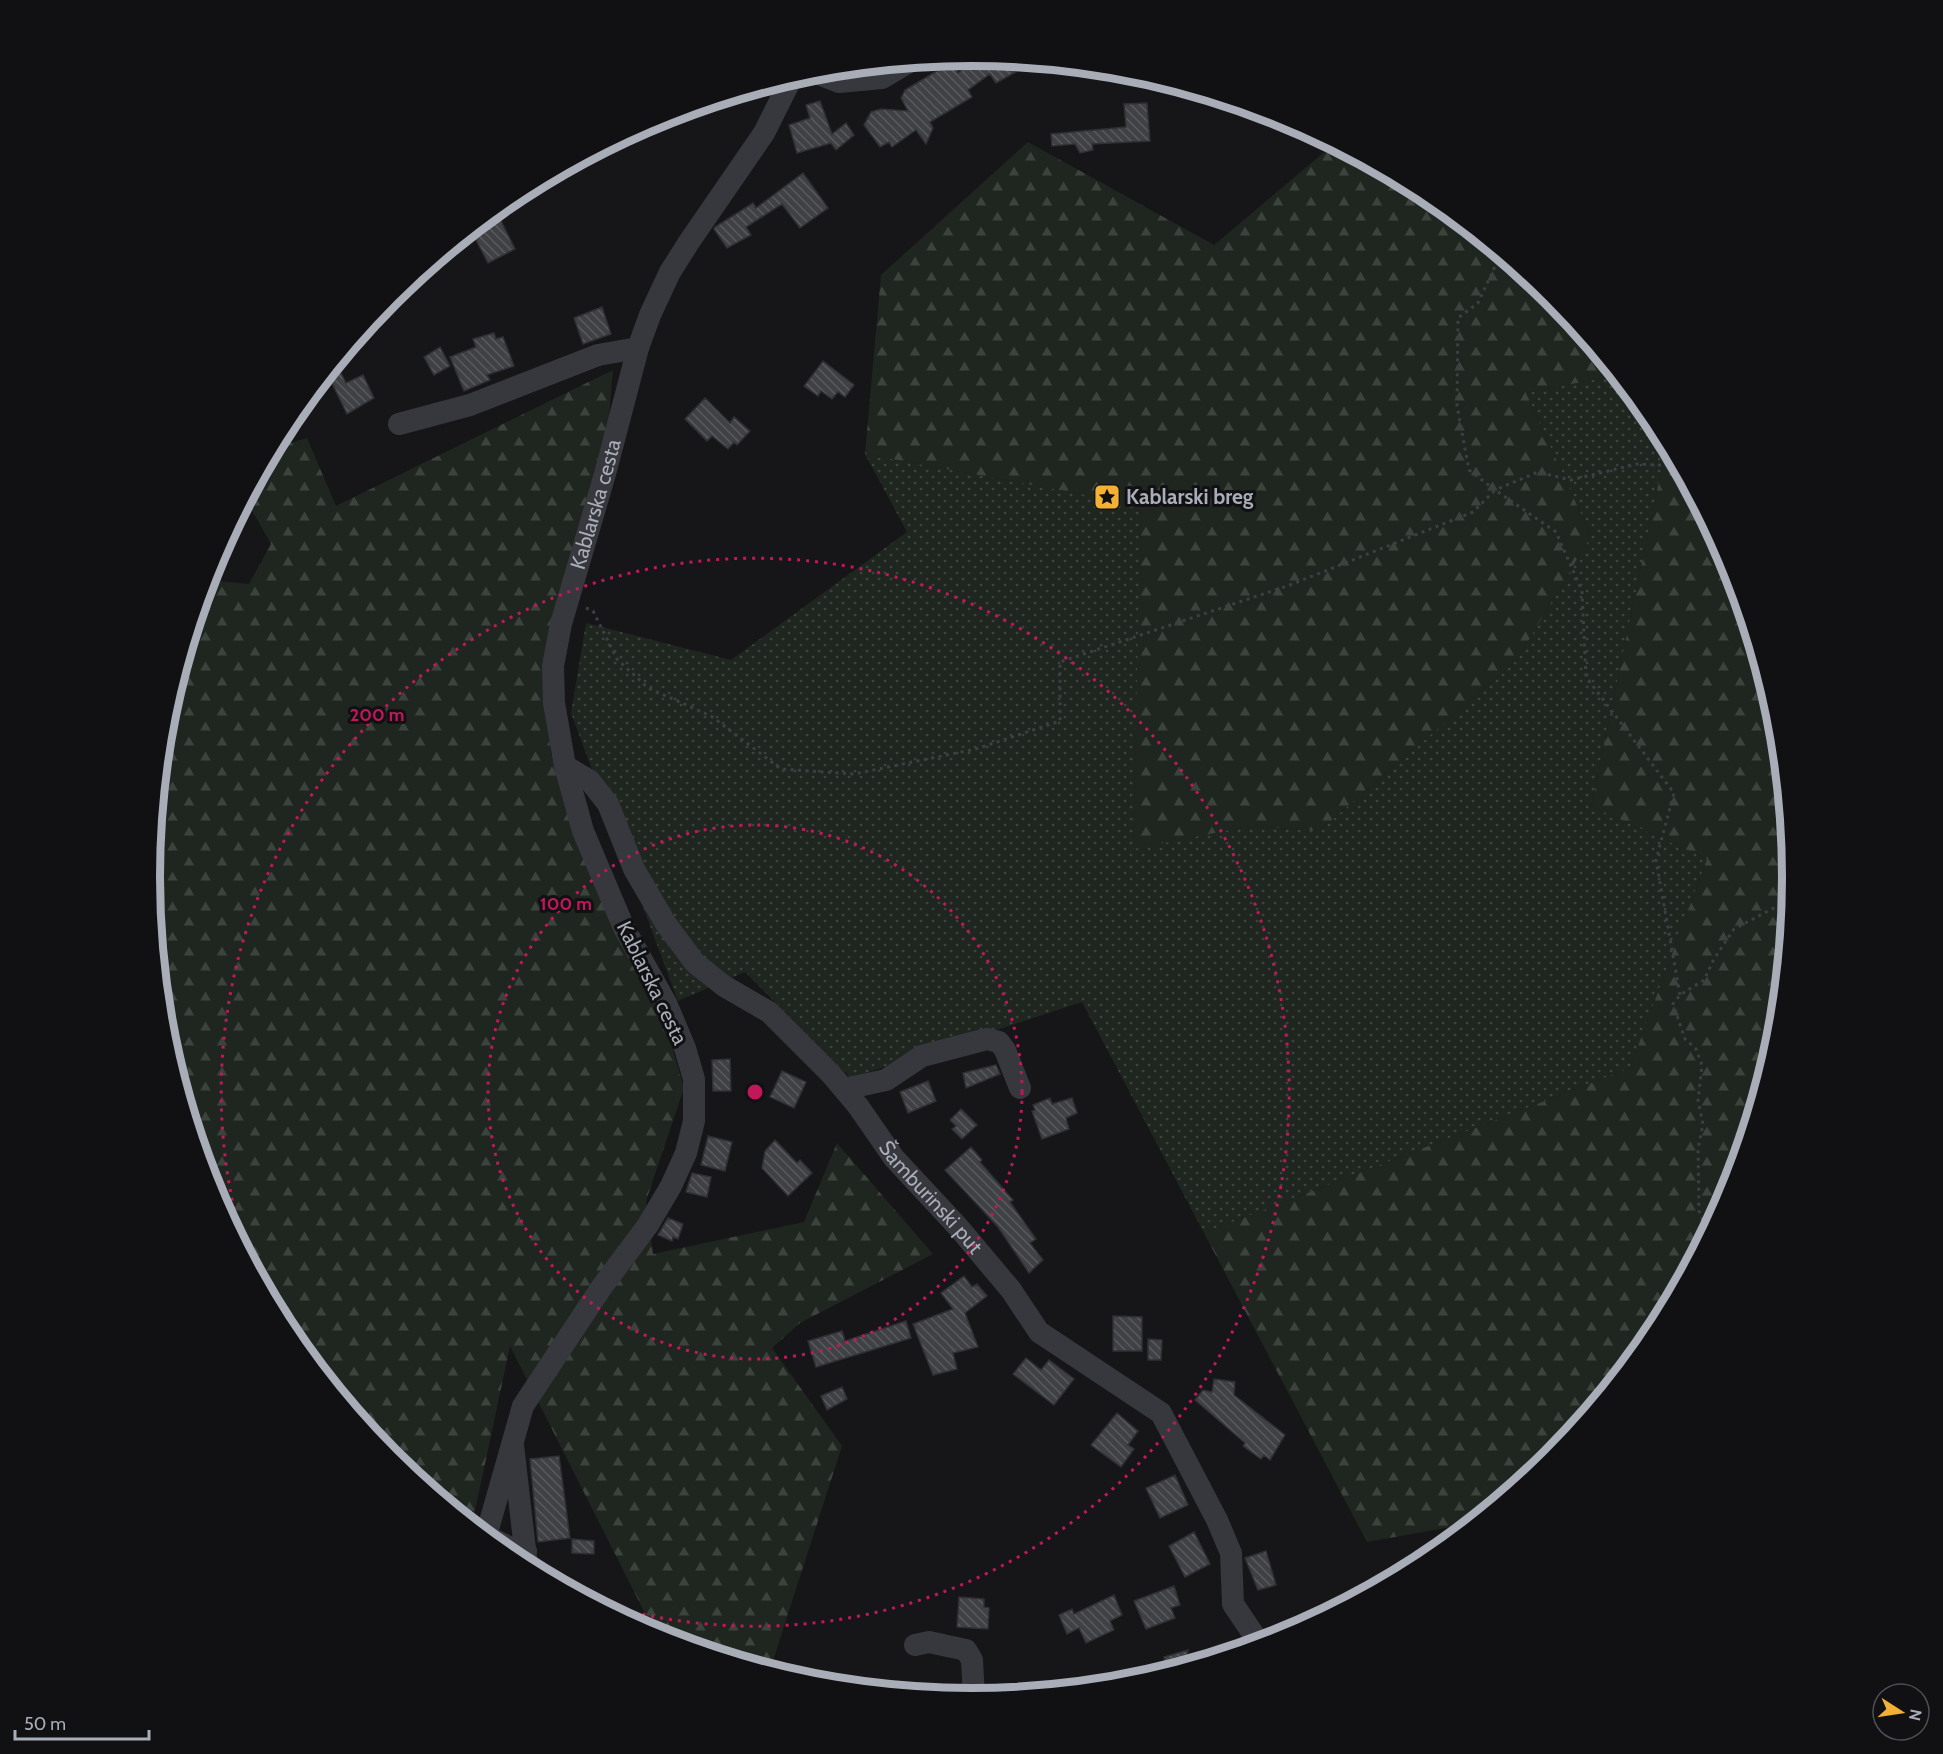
<svg xmlns="http://www.w3.org/2000/svg" width="1943" height="1754" viewBox="0 0 1943 1754" font-family="Cabin,sans-serif">
	<defs>
		<pattern id="grass-dots" width="8" height="8" patternUnits="userSpaceOnUse" patternTransform="scale(1.5)"><rect width="8" height="8" fill="#1e261f"/><path d="M2 2h.1M6 6h.1" fill="none" stroke="#3c433d" stroke-width="1.8" stroke-linecap="round"/></pattern>
		<pattern id="forest-firs" width="22" height="20" patternUnits="userSpaceOnUse" patternTransform="scale(1.5)"><rect width="22" height="20" fill="#1e261f"/><path d="M5 1l3.5 6h-7zM16 11l3.5 6h-7z" fill="#3c433d"/></pattern>
		<pattern id="building-back-hatch" width="6" height="6" patternUnits="userSpaceOnUse" patternTransform="scale(1.5)"><rect width="6" height="6" fill="#404145"/><path d="M-1 5l2 2M0 0l6 6M5-1l2 2" fill="none" stroke="#595a5e"/></pattern>
	</defs>
	<rect width="100%" height="100%" fill="#161618"/>
	<path fill="url(#grass-dots)" d="M1617,375L1655,421L1667,443L1591,806L1707,859L1630,1068L1204,1233L1082,1002L851,1078L745,972L678,1001L571,713L586,623L731,660L907,532L865,454L1142,505L1133,848L1250,826L1319,831L1516,661L1591,536L1526,393Z"/>
	<path fill="url(#forest-firs)" d="M1028,142L1214,245L1334,144L1428,194L1553,296L1617,375L1526,393L1591,536L1516,661L1319,831L1250,826L1133,849L1141,505L865,454L881,275Z
		M613,370L606,451L542,670L551,754L661,1009L684,1088L646,1201L653,1254L804,1222L837,1143L933,1254L800,1323L772,1348L842,1446L770,1670L656,1635L510,1346L472,1525L390,1458L288,1333L212,1191L166,1037L150,877L166,716L207,580L249,584L271,544L246,500L274,448L307,438L336,506Z
		M1667,443L1731,563L1777,717L1793,877L1777,1038L1730,1192L1654,1334L1552,1458L1473,1523L1367,1542L1204,1233L1630,1068L1707,859L1591,806Z"/>
	<path fill="url(#building-back-hatch)" stroke="#303034" stroke-width="1.5" d="M982,57L1033,62L996,83L990,74L968,90L972,97L930,122L933,128L926,144L916,130L892,147L889,142L880,147L864,125L871,112L881,109L908,111L901,98L905,90L952,62L958,73Z
		M820,101L832,134L846,123L854,135L836,150L831,143L797,153L789,125L810,118L806,105Z
		M1147,103L1150,141L1092,144L1093,150L1080,153L1075,144L1052,146L1051,134L1126,127L1124,104Z
		M803,173L828,208L800,228L782,204L746,227L751,235L727,248L714,229L715,227L753,203L756,208Z
		M500,219L515,249L488,263L473,234Z
		M602,307L611,334L583,344L574,318Z
		M494,333L496,339L503,337L514,366L487,375L490,380L464,391L450,357L476,347L473,339Z
		M440,347L450,366L434,375L424,357Z
		M823,361L854,385L845,397L838,392L832,399L821,391L818,396L804,386Z
		M340,371L346,383L363,375L374,398L347,414L329,377Z
		M705,398L730,423L734,417L750,431L737,445L734,442L728,449L712,436L707,441L685,419Z
		M730,1059L731,1091H713L712,1060Z
		M996,1065L1000,1074L966,1088L963,1073Z
		M782,1071L806,1082L794,1108L770,1097Z
		M928,1081L936,1101L908,1113L900,1092Z
		M1050,1098L1052,1104L1072,1098L1077,1113L1066,1118L1069,1129L1042,1139L1032,1111L1035,1110L1033,1105Z
		M961,1109L977,1125L962,1139L952,1129L956,1126L950,1120Z
		M708,1136L732,1142L725,1171L701,1165Z
		M775,1140L797,1163L800,1160L812,1173L788,1196L762,1168L765,1151Z
		M971,1147L982,1160L980,1162L1013,1200L1010,1202L1036,1239L1030,1243L1043,1260L1029,1273L998,1227L945,1170Z
		M692,1173L711,1177L707,1197L686,1192Z
		M668,1218L683,1224L678,1239L673,1237L672,1241L658,1235Z
		M964,1276L972,1287L977,1284L987,1296L965,1313L978,1347L953,1353L957,1369L933,1375L913,1324L953,1309L941,1293Z
		M1113,1316L1142,1317V1351H1113Z
		M906,1321L911,1338L816,1367L808,1341L842,1331L845,1341Z
		M1148,1339L1162,1340L1161,1360H1148Z
		M1026,1358L1041,1370L1049,1360L1074,1379L1054,1405L1013,1374Z
		M1214,1379L1235,1382L1234,1395L1285,1435L1270,1460L1264,1455L1261,1459L1243,1446L1245,1443L1195,1400L1203,1390L1212,1392Z
		M842,1387L847,1399L827,1410L821,1396Z
		M1117,1413L1138,1431L1128,1445L1134,1449L1121,1467L1091,1445Z
		M559,1456L570,1538L538,1542L530,1459Z
		M1175,1475L1188,1505L1160,1518L1146,1488Z
		M1194,1532L1210,1564L1185,1577L1169,1546Z
		M572,1539L594,1541V1554L572,1553Z
		M1266,1551L1276,1585L1258,1590L1245,1558Z
		M1174,1586L1180,1605L1171,1608L1175,1618L1146,1629L1134,1601Z
		M1114,1595L1122,1615L1110,1621L1114,1630L1086,1643L1079,1628L1067,1634L1059,1615L1072,1609L1074,1614Z
		M959,1597L984,1599V1607L989,1608L988,1629L957,1627Z
		M1188,1650L1185,1667L1168,1672L1164,1657Z"/>
	<g fill="none" stroke-linecap="round" stroke-linejoin="round">
		<path stroke="#3d3f44" stroke-width="3" stroke-dasharray="3 4.5" stroke-linecap="butt" d="M1505,257L1497,262L1478,303L1458,318L1457,406L1469,470L1495,490L1538,472L1571,480L1637,464L1679,466
			M586,608L593,611L617,659L648,688L711,716L781,769L854,774L976,749L1060,721V662L1290,585L1473,512L1495,490L1556,532L1582,591L1586,677L1674,793L1656,860L1680,995
			M1708,1234L1699,1211L1698,1149L1703,1124L1698,1101L1702,1065L1696,1049L1685,1039L1673,1004L1680,995L1704,980L1714,959L1734,929L1791,899"/>
		<g stroke="#37383d" stroke-width="22">
			<path d="M811,71L839,82L882,78L909,62"/>
			<path d="M399,424L470,405L598,355L638,348"/>
			<path id="s1" d="M565,766L590,781L608,804L634,869L666,924L695,963L724,986L769,1012L831,1074L858,1106L894,1158L959,1228L1011,1290L1039,1332L1161,1413L1217,1520L1231,1553L1233,1604L1260,1644"/>
			<path d="M844,1089L886,1080L922,1056L987,1039L999,1042L1005,1050L1020,1088"/>
			<path d="M513,1445L527,1567"/>
			<path id="s2" d="M486,1536L523,1406L601,1288L648,1225L671,1186L686,1153L694,1121V1079L685,1048L666,1003L624,928L583,831L565,766L554,703L553,666L561,624L605,474L638,348L650,315L670,272L689,242L764,133L792,77"/>
			<path d="M486,1536L513,1549L526,1551"/>
			<path d="M915,1645L929,1642L966,1650L972,1660L974,1698"/>
		</g>
	</g>
	<g fill="none" stroke="#c2185b" stroke-width="3" stroke-dasharray="3 6">
		<circle cx="755" cy="1092" r="267"/>
		<path d="M246 1253A534 534 0 1 1 590 1600"/>
	</g>
	<defs>
		<symbol id="sight-square" viewBox="-11 -11 22 22"><rect x="-9" y="-9" width="18" height="18" rx="4" fill="#f2b134" stroke="#111113"/><path d="M0-6L1.8-2.2L6-1.7L2.9 1.2L3.7 5.4L0 3.3L-3.7 5.4L-2.9 1.2L-6-1.7L-1.8-2.2Z" fill="#111"/></symbol>
	</defs>
	<g fill-rule="evenodd">
		<use href="#sight-square" x="1092" y="482" width="30" height="30"/>
	</g>
	<g text-anchor="middle" stroke-width="6" stroke-linejoin="round" paint-order="stroke">
		<g font-size="21" font-weight="bold" fill="#a8adb8" stroke="#111113" text-anchor="start">
			<text x="1126" y="504">Kablarski breg</text>
		</g>
		<g font-size="21" fill="#a8adb8" stroke="#111113">
			<text dy="7" stroke="none"><textPath href="#s2" startOffset="1120">Kablarska cesta</textPath></text>
			<text transform="translate(652 983) rotate(64)" y="7">Kablarska cesta</text>
			<text dy="7" stroke="none"><textPath href="#s1" startOffset="576">Šamburinski put</textPath></text>
		</g>
	</g>
	<path d="M0 0H1943V1754H0ZM160 877a811 811 0 1 1 1622 0a811 811 0 1 1-1622 0Z" fill="#111113" fill-rule="evenodd"/>
	<path fill="none" stroke="#a8adb8" stroke-width="8" d="M160 877a811 811 0 1 1 1622 0a811 811 0 1 1-1622 0Z"/>
	<circle cx="755" cy="1092" r="9" fill="#c2185b" stroke="#111113" stroke-width="3"/>
	<g font-size="18" text-anchor="middle" font-weight="bold" fill="#c2185b" stroke="#111113" stroke-width="6" stroke-linejoin="round" paint-order="stroke">
		<text x="377" y="721">200 m</text>
		<text x="566" y="910">100 m</text>
	</g>
	<g transform="translate(1901 1712) rotate(102)"><circle r="28" fill="#111113" stroke="#4d4f55" stroke-width="1.5"/>
	<path d="M0-4.5L10 22L0 15L-10 22Z" fill="#f2b134"/>
	<text y="-9" font-size="16" font-weight="bold" text-anchor="middle" fill="#a8adb8">N</text>
	</g>
	<path d="M15 1730v9h134v-9" fill="none" stroke="#a8adb8" stroke-width="3"/>
	<text x="24" y="1730" font-size="18" fill="#a8adb8" stroke="#111113" stroke-width="4.5" paint-order="stroke">50 m</text>
</svg>
